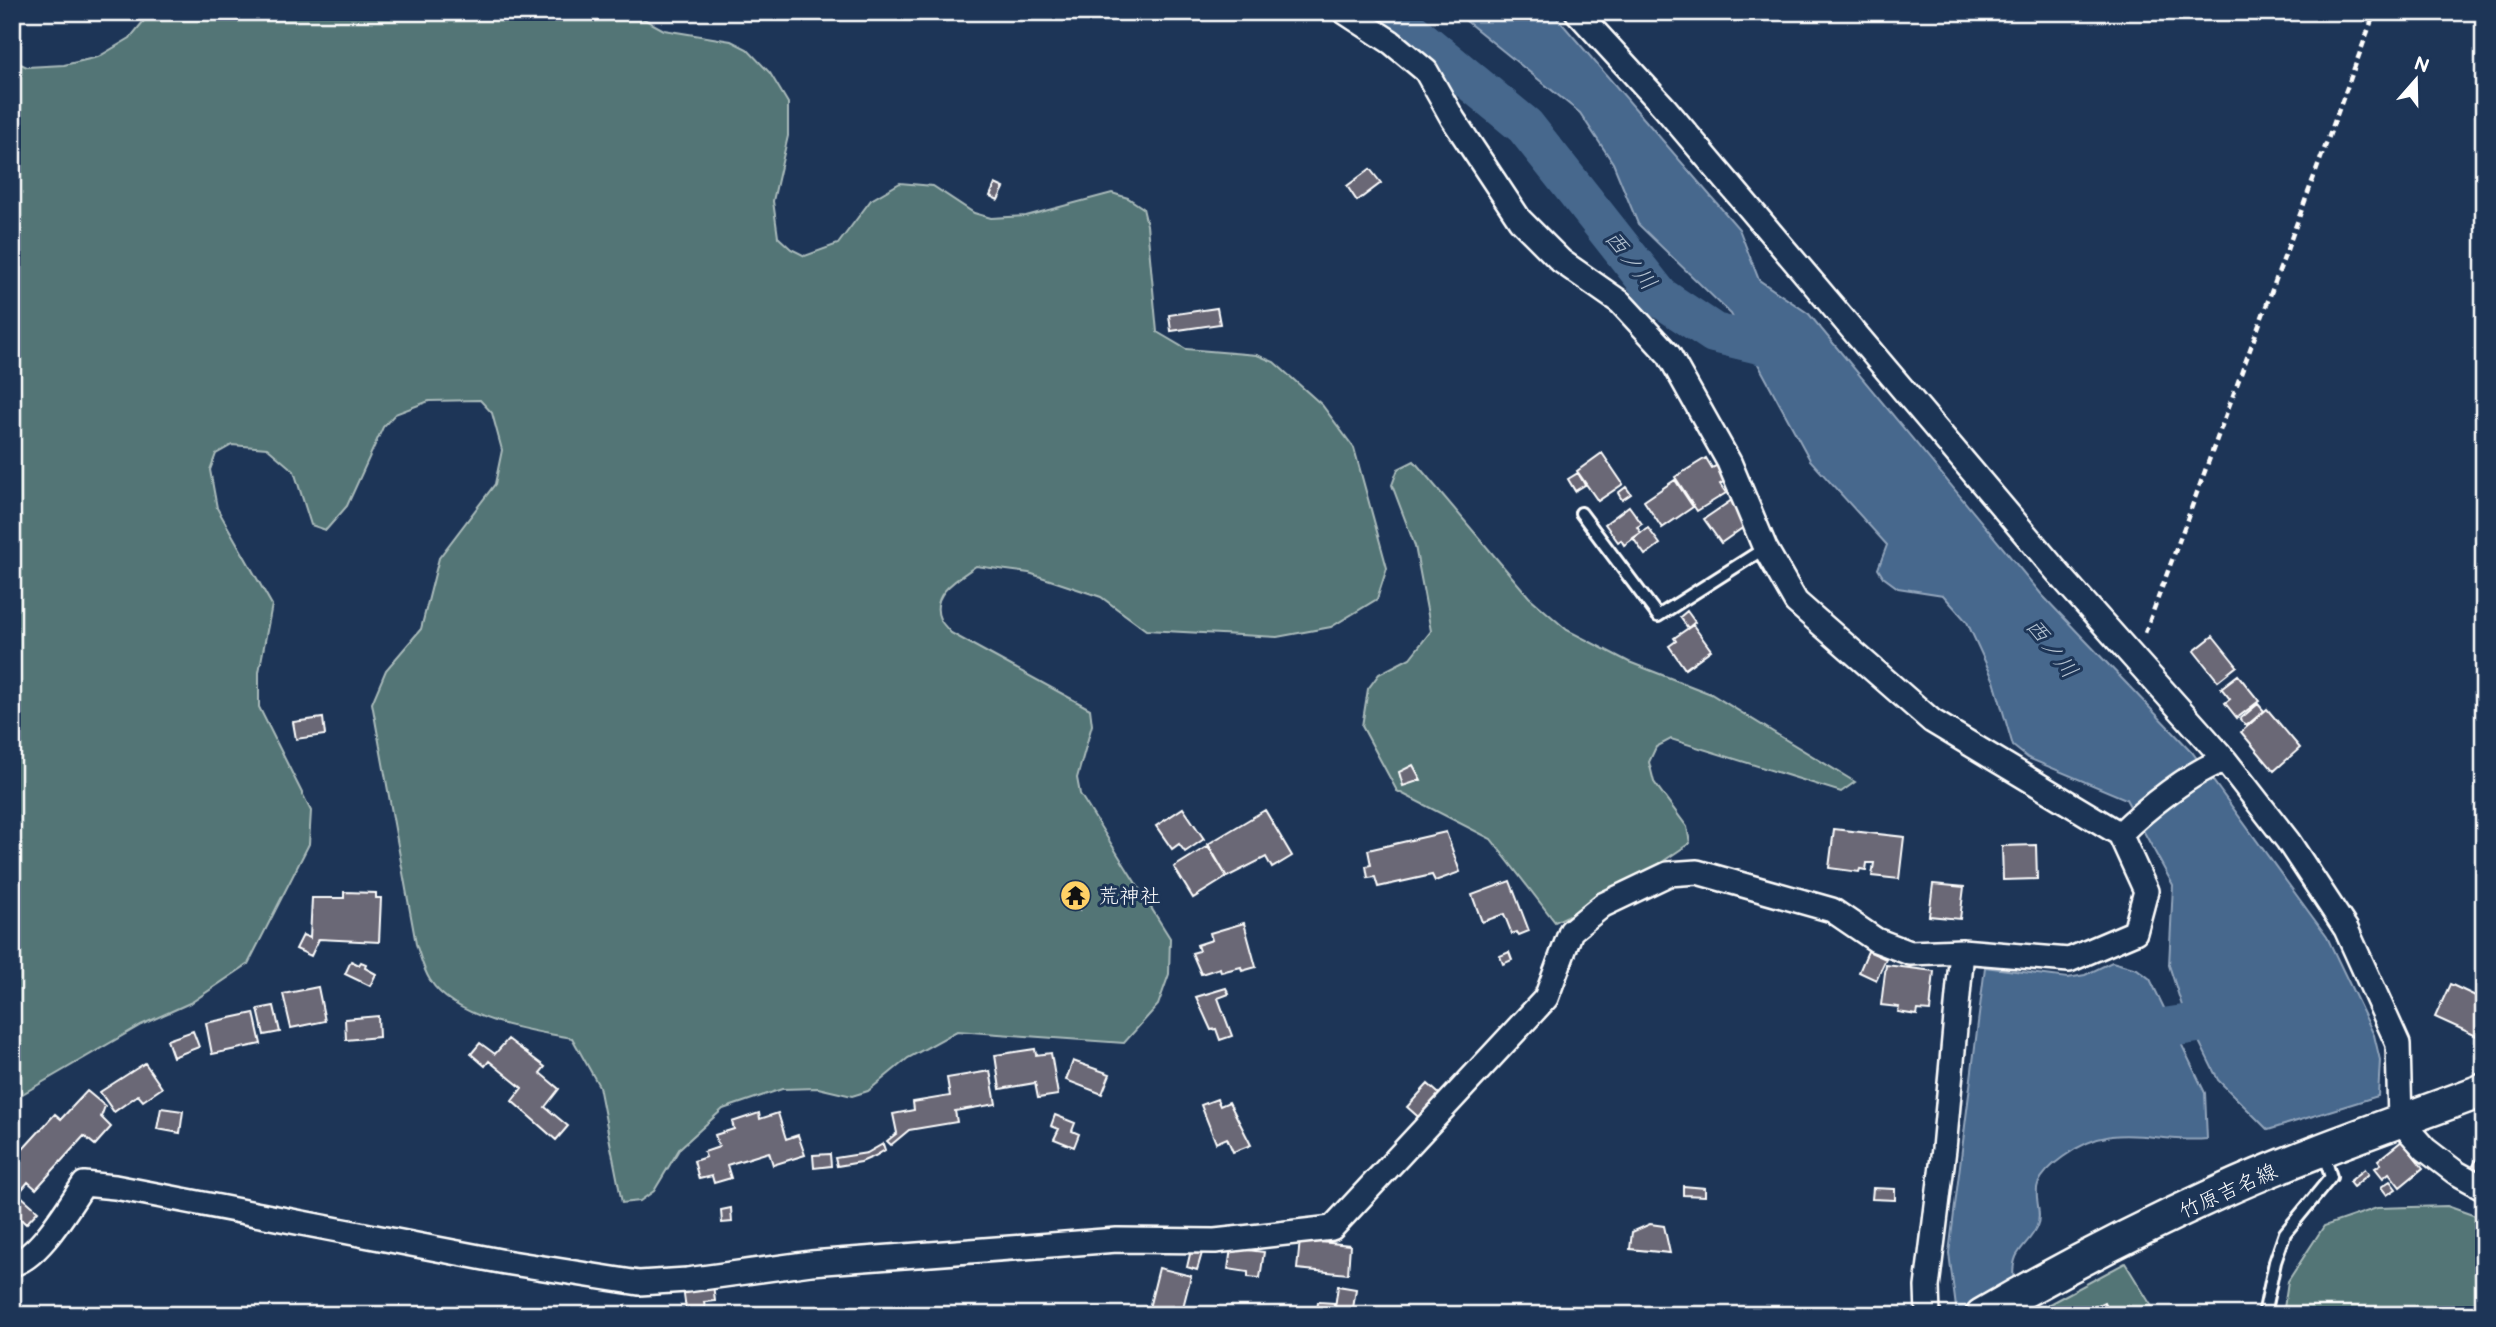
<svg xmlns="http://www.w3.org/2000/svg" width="2496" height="1327" viewBox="0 0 2496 1327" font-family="'Balsamiq Sans','Klee One',sans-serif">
	<rect width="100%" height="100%" fill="#1d3557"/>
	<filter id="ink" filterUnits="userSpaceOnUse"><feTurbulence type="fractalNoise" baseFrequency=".0143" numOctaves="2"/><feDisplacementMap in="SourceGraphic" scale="14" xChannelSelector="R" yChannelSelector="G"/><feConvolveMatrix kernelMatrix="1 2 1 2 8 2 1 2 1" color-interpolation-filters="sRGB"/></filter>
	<g filter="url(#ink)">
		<path fill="#537576" stroke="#a9baba" stroke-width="2" d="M151,12H631L664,30L731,41L747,49L770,73L788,103V136L773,201L778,237L791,249L805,256L838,244L871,200L900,183L933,186L974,213L991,218L1026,216L1112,193L1128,198L1143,208L1147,225L1157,332L1186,349L1257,355L1274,362L1322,405L1354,448L1387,568L1377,599L1331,627L1277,637L1146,630L1101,597L1029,573L976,566C959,578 929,594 940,619C942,624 948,629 951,633L1090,709L1092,725L1077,778L1080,794L1170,938L1169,974L1158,1005L1124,1043L957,1031L908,1058L868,1091L852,1096L818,1088L782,1089L723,1109L680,1148L654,1191L640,1201L622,1203L599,1086L572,1038C530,1031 454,1019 430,980C423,969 420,955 416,944L372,703L386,670L421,629L439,558L495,484L502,450L492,413L480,400L429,401L395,414L383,427L347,506L326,530L311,525L294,471L267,448L232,445L216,454L210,470L217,508L272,605L259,672V707L311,811L309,844L248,964L192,1002L141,1025L12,1100V60L27,67L64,65L98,57L130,38Z
			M1414,461L1529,597L1567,630L1629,662L1711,694L1855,782L1841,792L1671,739L1656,747L1649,762L1654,782L1687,827L1690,843L1618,892L1555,922L1491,839L1397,791L1362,726L1368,689L1379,674L1410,658L1431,631L1415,546L1392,485L1398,469Z
			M2447,1206L2484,1219V1315H2283L2288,1281L2324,1226L2377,1208Z
			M2125,1263L2157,1315H2029Z"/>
		<path fill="#47688d" stroke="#91a4bb" stroke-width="2" d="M1455,12H1552L1739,229L1759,280L1809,314L2042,595L2192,752L2327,937L2374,1035L2380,1060L2378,1096L2268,1130L2218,1080L2183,1009L2169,965L2173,885L2126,799L2028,758L2013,746L1994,681L1967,622L1943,595L1898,588L1883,577L1878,569L1887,545L1810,460L1731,314L1638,224L1613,163L1580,113Z
			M2112,962L2137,969L2150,979L2205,1093L2207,1139C2150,1144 2117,1118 2063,1157C2053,1164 2043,1173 2038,1184C2033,1197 2043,1213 2037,1226C2033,1238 2021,1246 2016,1257C2009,1274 2017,1297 2020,1315H1957L1949,1253L1985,967L2068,978L2085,975Z"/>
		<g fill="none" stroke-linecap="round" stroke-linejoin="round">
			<path stroke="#47688d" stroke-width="40" d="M1382,12L1411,32L1525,126L1660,297L1714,333L1797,353
				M2118,1035L2243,1016"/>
		</g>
		<path fill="#6b6776" stroke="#fff" stroke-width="2" d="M1370,169L1381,183L1357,201L1347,186Z
			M995,184L1004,188L998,200L990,196Z
			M1217,308L1220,324L1171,331L1169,315Z
			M1602,453L1623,484L1598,501L1577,471Z
			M1706,458L1712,468L1718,465L1727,480L1720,484L1726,493L1697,511L1675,477Z
			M1578,473L1585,485L1575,491L1568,479Z
			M1675,480L1693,507L1662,528L1644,501Z
			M1626,487L1631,494L1622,500L1618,493Z
			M1732,500L1748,524L1721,543L1704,519Z
			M1629,506L1642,524L1637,527L1641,533L1624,545L1621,540L1618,542L1605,524Z
			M1648,528L1660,544L1645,555L1633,538Z
			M1687,611L1695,622L1688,628L1680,617Z
			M1693,625L1711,650L1685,669L1669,646L1676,641L1674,638Z
			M2213,636L2237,666L2218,681L2194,651Z
			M2238,675L2259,701L2237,718L2225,703L2230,699L2221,688Z
			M2258,704L2264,711L2246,726L2240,719Z
			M2267,709L2300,748L2274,771L2241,732Z
			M323,718L325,735L296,739L293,722Z
			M1413,765L1421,780L1403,786L1399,772Z
			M1183,808L1204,839L1185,852L1179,844L1172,849L1156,826Z
			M1265,810L1292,856L1272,868L1266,857L1227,877L1208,844Z
			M1834,829L1904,837L1899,879L1872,876L1874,863H1867L1866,870L1860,869L1859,872L1829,868Z
			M1446,832L1460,872L1435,881L1432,875L1378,887L1375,877L1368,878L1366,866L1371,865L1368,850Z
			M2036,845L2037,879L2003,880L2002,846Z
			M1208,846L1227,877L1193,898L1174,867Z
			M1510,881L1529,931L1519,935L1517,932L1512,934L1504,914L1482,922L1472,895Z
			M1933,884L1964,887L1960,919L1929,916Z
			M344,892L376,893V898H381L379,942L319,939L311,956L296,949L303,935L310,938L312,898H344Z
			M1062,895L1070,898L1072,895L1084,901L1080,910L1060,900Z
			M1244,923L1256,967L1242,971L1241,967L1221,972L1220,968L1201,974L1192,953L1199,951L1197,945L1212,940L1210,933Z
			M1868,951L1886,959L1876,980L1859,972Z
			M1509,952L1512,960L1503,964L1500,956Z
			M351,961L359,965L361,962L366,964L365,968L376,974L370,986L345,974Z
			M1886,965L1934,971L1930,1011L1918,1010L1917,1015L1898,1012L1899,1007L1881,1005Z
			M2450,984L2484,1000L2483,1039L2435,1017Z
			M318,987L325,1021L291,1028L283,994Z
			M1226,988L1229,994L1218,998L1232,1036L1220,1040L1216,1029L1211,1030L1196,997Z
			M274,1006L280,1032L264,1035L258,1009Z
			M254,1013L261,1044L212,1054L206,1023Z
			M378,1016L379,1037L346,1040L345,1019Z
			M193,1031L199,1047L173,1057L167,1040Z
			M508,1039L545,1067L540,1073L559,1089L545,1107L568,1126L556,1140L512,1101L522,1088L489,1061L485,1066L471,1054L480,1043L495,1054Z
			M1035,1049L1036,1055L1051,1053L1058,1095L1038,1098L1035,1083L1000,1089L995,1055Z
			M1073,1061L1110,1074L1102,1094L1066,1080Z
			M145,1063L162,1088L143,1101L138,1095L114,1112L100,1092Z
			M990,1071L996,1104L955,1111L957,1122L909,1130L891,1145L887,1141L897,1133L893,1114L914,1110L913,1102L950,1096L947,1078Z
			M1428,1084L1445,1099L1424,1122L1407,1107Z
			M87,1091L105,1106L101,1117L111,1127L95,1145L84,1136L36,1189L28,1182L19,1193L12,1187V1171L18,1165L13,1160L55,1114L61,1119Z
			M1217,1099L1220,1106L1229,1102L1251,1145L1233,1152L1227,1138L1216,1143L1201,1105Z
			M161,1108L183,1111L180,1133L157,1129Z
			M759,1113L760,1119L778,1113L786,1139L798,1135L805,1155L773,1165L769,1152L727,1165L731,1178L714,1183L712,1176L699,1179L694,1161L706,1157L704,1152L719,1147L715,1135L734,1129L732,1122Z
			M1055,1115L1075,1123L1072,1131L1079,1134L1074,1147L1054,1139L1059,1129L1051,1126Z
			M2402,1141L2423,1168L2400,1187L2389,1173L2383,1178L2375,1168L2381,1164L2378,1160Z
			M883,1144L885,1150L875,1156L861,1162L837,1166L835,1158L867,1153Z
			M830,1154L831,1166L814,1168L813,1155Z
			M2476,1160L2484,1164V1177L2471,1170Z
			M2365,1169L2369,1174L2353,1187L2349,1182Z
			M2390,1181L2396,1189L2387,1195L2381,1187Z
			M1683,1186L1705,1188V1196L1683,1195Z
			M12,1188L38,1211L26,1224L13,1212L16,1209L12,1206Z
			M1873,1188L1895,1189V1200L1872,1199Z
			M731,1208L732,1222L722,1223L721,1210Z
			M1650,1224L1664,1226L1670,1253L1630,1249L1632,1232Z
			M1300,1240L1350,1245L1348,1274L1297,1269Z
			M1231,1248L1264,1252L1260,1278L1248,1277V1272L1228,1269Z
			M1191,1250L1202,1253L1197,1270L1187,1267Z
			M1159,1268L1191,1276L1181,1315H1158L1159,1311L1149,1308Z
			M713,1284L715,1301L704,1302L705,1308L686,1310L683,1287Z
			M1338,1286L1356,1289L1352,1315L1334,1314Z
			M1318,1302L1334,1303L1333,1314L1317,1313Z
			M2104,1302L2111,1314L2109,1315H2099L2094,1307Z"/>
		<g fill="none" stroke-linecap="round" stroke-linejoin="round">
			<defs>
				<path id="lane" d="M1581,513L1658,616L1765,548
					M2264,1315L2275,1262L2285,1233L2331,1177L2323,1152"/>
				<path id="street" d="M1345,12L1391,42L1426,71L1453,119L1520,220L1561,261L1620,302L1669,355L1729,462L1765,548L1796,602L1932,721L2120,834
					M1577,12L1665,108L2059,574L2225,760
					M12,1264C39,1258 68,1207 84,1184L115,1187L505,1262L639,1283L687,1280L811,1263L1117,1240L1215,1241L1332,1228L1546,998L1571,931L1603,905L1668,874L1697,872L1832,910L1876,940L1910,953L1962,951L2069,960L2135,932L2146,891L2120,834C2144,810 2193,770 2225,760L2288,841L2346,929L2398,1044L2400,1121L2425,1149L2455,1172L2484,1188
					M1928,1315L1927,1287L1944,1149L1962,951"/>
				<path id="secondary" d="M1982,1315C2059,1270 2139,1229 2220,1192C2306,1153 2396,1123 2484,1090"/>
			</defs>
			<use href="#lane" stroke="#fff" stroke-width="16"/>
			<use href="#street" stroke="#fff" stroke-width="28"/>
			<use href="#secondary" stroke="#fff" stroke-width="37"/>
			<path stroke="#fff" stroke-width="4.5" stroke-dasharray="7 5" stroke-linecap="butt" d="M2145,633L2375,12"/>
			<use href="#lane" stroke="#1d3557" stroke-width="10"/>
			<use href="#street" stroke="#1d3557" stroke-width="23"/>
			<use href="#secondary" stroke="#1d3557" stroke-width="32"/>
		</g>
	</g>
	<defs>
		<symbol id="temple-disc" viewBox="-11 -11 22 22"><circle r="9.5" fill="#ffd166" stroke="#1d3557"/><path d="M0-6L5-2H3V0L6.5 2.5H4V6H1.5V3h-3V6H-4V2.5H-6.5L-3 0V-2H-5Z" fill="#111"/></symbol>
	</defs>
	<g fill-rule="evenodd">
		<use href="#temple-disc" x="1058" y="878" width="35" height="35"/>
	</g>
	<g text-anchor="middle" stroke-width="6" stroke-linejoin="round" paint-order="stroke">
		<g font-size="21" fill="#fff" stroke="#1d3557" text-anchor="start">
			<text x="1098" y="903">荒神社</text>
		</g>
		<g font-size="21" fill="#fff" stroke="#1d3557">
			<text transform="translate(2228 1191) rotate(-24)" y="7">竹原吉名線</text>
		</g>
		<g font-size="23" font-style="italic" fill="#b5c3d1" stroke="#1d3557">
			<text transform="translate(1631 260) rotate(52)" y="8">西ノ川</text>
			<text transform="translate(2052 648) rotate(52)" y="8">西ノ川</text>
		</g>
	</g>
	<rect width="2496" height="1327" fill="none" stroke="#1d3557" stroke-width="42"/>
	<rect x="21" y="21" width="2454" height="1285" fill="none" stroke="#fff" stroke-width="2.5" filter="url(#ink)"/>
	<g transform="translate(2416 80) rotate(20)" stroke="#1d3557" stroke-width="5" paint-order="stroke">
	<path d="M0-5L12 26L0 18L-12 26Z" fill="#ffffff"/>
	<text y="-10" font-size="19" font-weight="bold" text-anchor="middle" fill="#ffffff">N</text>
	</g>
</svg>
